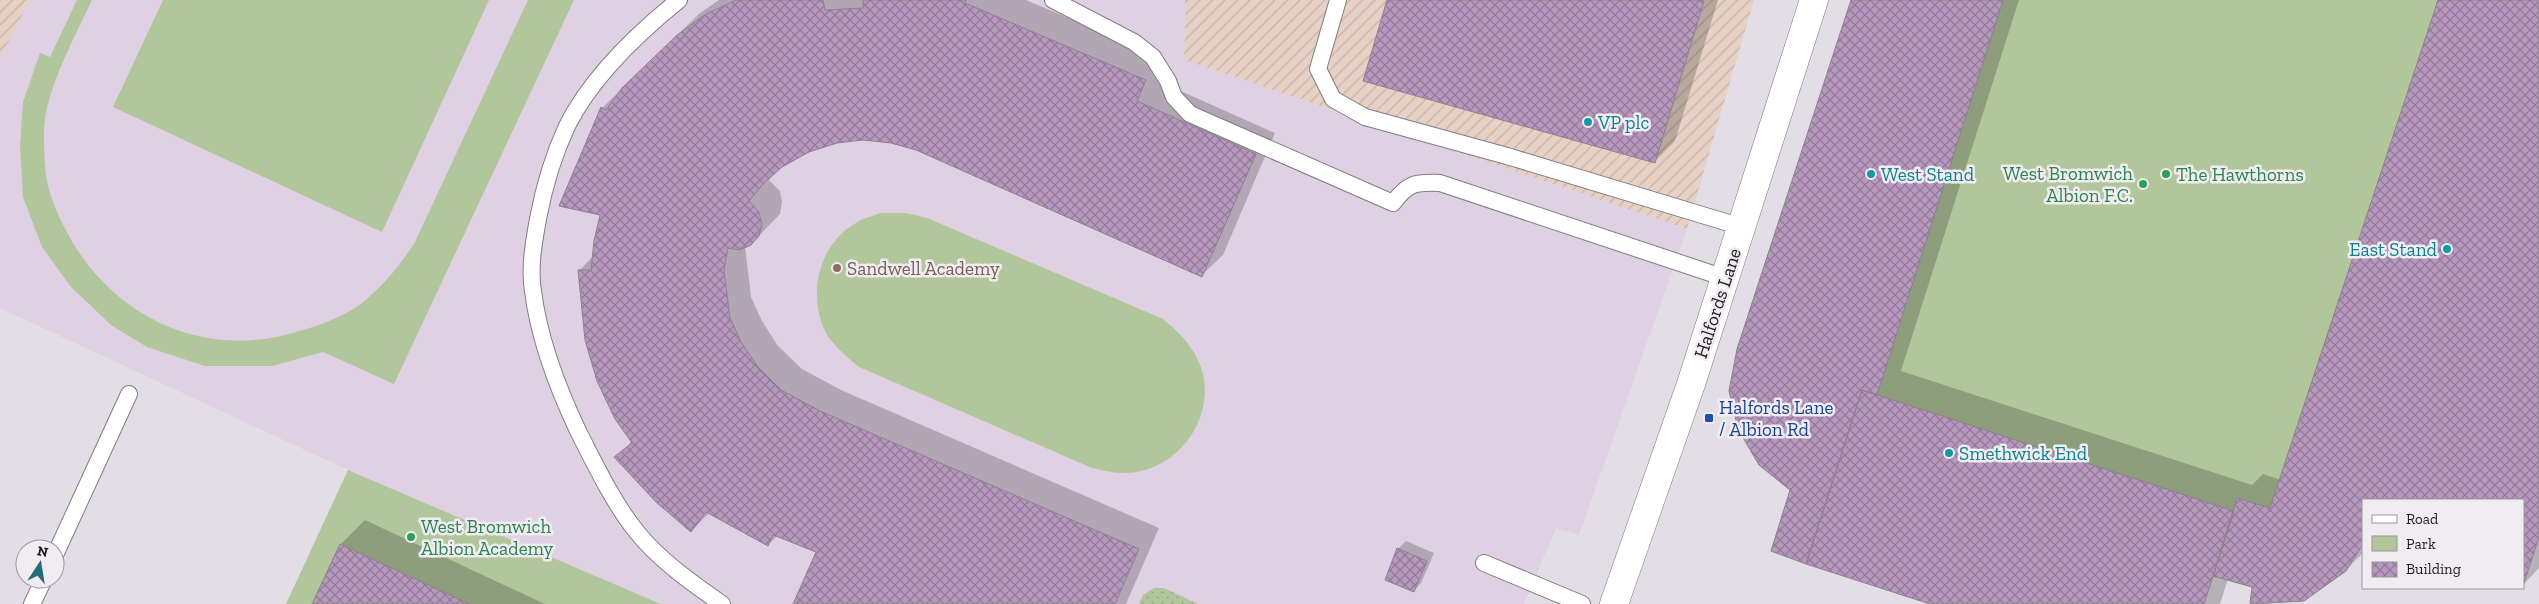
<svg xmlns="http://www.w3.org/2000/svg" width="2539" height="604" viewBox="0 0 2539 604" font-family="'Zilla Slab',serif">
	<defs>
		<pattern id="industrial-furrows" width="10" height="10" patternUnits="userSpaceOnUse" patternTransform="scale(1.25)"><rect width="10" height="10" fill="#e7d1c5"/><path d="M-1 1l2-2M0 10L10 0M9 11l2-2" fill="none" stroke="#c6b3a9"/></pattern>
		<pattern id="grass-dots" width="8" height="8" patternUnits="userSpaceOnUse" patternTransform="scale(1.25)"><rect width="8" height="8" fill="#b2c69b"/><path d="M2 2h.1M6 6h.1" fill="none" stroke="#99aa85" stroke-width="1.8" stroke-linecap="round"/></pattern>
		<pattern id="building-cross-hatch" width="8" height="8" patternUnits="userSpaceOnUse" patternTransform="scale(1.25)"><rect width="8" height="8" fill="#b697bd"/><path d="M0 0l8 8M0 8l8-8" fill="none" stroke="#937a99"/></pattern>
	</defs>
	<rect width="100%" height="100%" fill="#e3dee5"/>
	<path fill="url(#industrial-furrows)" d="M0,0H30L0,59Z
		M1185,0H1754L1687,229L1184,60Z"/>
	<path fill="#dfd0e3" d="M30,0H1185L1184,60L1687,229L1579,535L1556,528L1524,604H661L348,470L0,308V59Z"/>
	<path fill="url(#grass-dots)" d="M1154,588H1164L1198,604H1139L1143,595Z"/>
	<path fill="#b2c69b" d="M77,0H92C75,37 45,90 44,131C44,145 44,161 46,176C49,196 59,218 69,236C114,318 205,360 296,332C318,326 344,317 362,303C383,286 399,266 414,244L528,0H574L394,384L323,352L272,366H205L147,347L111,325L71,287L42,247L23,197L20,145L23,102L40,53L50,57Z
		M163,0H489L382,232L113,107Z
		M1851,0H2539V537L2523,586V500H2363V544L2346,571L2304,601L2250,604L2252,587L2213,576L2204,604H1930L1771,551L1790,490L1759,465L1738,429L1729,391L1737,349Z
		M881,213H906L927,218L1163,319C1181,334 1197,350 1203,374C1214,423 1174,474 1123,473C1113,473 1102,470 1092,468L859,367C845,355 828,342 822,324C809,287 821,243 856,223C863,218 873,216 881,213Z
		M348,470L661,604H286Z"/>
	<path fill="#0003" d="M719,0H1026L1165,59L1156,80L1275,133L1223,255L1202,275L916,149L891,142L863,139L837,142L808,151L778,169L769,180L780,191L782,202L780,214L751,244L745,246L751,297L762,321L778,346L802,369L841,390L1159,528L1126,604H794L817,552L777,536L768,545L709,513L691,531L616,458L632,441L586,340L579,271L593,256L601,214L602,108L699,14Z
		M1389,0H1718L1675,141L1654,162Z
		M1852,0H2019L1901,371L2252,485L2263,474L2281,480L2439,0H2539V568L2523,585V500H2363V553L2345,571L2254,586L2228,579L2220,604H1936L1792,489Z
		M365,520L545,604H313L341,544Z
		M1406,541L1434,553L1421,583L1414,591L1398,549Z"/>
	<path fill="url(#building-cross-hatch)" stroke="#89848b" d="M736,0H823L825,10L863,8V0H966L965,3L1146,80L1137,101L1256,154L1202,277L916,150L891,143L863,140L837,143L809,152L782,167L764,183L749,201L759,212L762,224L759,236L751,245L740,250L728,248L724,270L730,318L741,342L758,367L781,390L820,411L1139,549L1115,604H793L816,552L773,535L768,546L706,512L691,532L657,503L614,457L632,443L615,419L597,381L585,340L578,270H591L594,241L600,215L559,206L601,107L606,110L622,88L677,35L706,14Z
		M1387,0H1699L1704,1L1655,163L1363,81Z
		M1851,0H2003L1877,395L1862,390L1806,564L1771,551L1790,490L1759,465L1738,429L1729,391L1737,349Z
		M2438,0H2539V537L2523,586V500H2363V544L2346,571L2304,601L2250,604L2252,587L2213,576L2237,498L2270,508Z
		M1862,390L2234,511L2204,604H1930L1806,564Z
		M340,544L469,604H312Z
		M1397,548L1427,561L1414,592L1385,580Z"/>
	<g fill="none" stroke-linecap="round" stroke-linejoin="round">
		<defs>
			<path id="lane" d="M679,0C638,33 591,78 567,126C553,156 544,187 538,219C534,241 529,268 533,291C539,339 558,389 579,433C596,466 613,502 636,531C659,560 692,583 722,604
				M1053,0L1134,42L1153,57L1168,81L1174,97L1190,114L1393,203C1408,183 1415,182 1440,183L1725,278
				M1338,0L1318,69L1333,99L1365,117L1507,156L1742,227
				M55,555L129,394
				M1484,563L1582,604
				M32,604L44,579"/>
			<path id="secondary" d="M1614,604L1691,384L1814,0"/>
		</defs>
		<use href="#lane" stroke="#817c82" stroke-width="18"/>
		<use href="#secondary" stroke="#817c82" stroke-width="29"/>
		<use href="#lane" stroke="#fff" stroke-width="16"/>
		<use href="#secondary" stroke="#fff" stroke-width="28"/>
	</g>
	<g fill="#0f9aa8" stroke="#f1ebf2" stroke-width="2">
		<circle cx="1588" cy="122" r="5"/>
		<circle cx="1871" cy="174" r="5"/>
		<circle cx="2447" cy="249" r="5"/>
		<circle cx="1949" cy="453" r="5"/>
	</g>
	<g fill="#2e9e5b" stroke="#f1ebf2" stroke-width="2">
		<circle cx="2166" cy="174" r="5"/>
		<circle cx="2143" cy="184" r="5"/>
		<circle cx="411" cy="537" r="5"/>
	</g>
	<circle fill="#8d6e63" stroke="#f1ebf2" stroke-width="2" cx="837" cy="268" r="5"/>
	<rect fill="#1a4fb4" stroke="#f1ebf2" stroke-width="2" x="1704" y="413" width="10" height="10" rx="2.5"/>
	<g text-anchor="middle" stroke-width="5" stroke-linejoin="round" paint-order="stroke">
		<g font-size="19" fill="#0d838f" stroke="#f1ebf2" text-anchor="start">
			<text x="1598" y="129">VP plc</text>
			<text x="1881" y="181">West Stand</text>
			<text x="2437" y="256" text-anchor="end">East Stand</text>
			<text x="1959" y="460">Smethwick End</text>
		</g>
		<g font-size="19" fill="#27864d" stroke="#f1ebf2" text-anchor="start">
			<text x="2133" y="180" text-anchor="end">West Bromwich<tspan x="2133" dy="22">Albion F.C.</tspan></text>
			<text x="2176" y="181">The Hawthorns</text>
			<text x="421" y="533">West Bromwich<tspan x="421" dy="22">Albion Academy</tspan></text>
		</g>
		<g font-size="19" fill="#785e54" stroke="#f1ebf2" text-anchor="start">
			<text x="847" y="275">Sandwell Academy</text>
		</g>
		<g font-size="19" fill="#1d1b1d" stroke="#f1ebf2">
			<text transform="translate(1717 303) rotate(-72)" y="7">Halfords Lane</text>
		</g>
		<g font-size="19" fill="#164399" stroke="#f1ebf2" text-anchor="start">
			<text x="1719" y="414">Halfords Lane<tspan x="1719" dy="22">/ Albion Rd</tspan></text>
		</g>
	</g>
	<rect x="2362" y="499" width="162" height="90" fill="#f1ebf2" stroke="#9c989d"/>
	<rect x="2372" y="515" width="25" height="8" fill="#ffffff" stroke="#9c989d"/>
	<text x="2406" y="524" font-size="15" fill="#1d1b1d">Road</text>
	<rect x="2372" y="536" width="25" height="15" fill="#b2c69b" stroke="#9c989d"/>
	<text x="2406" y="549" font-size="15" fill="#1d1b1d">Park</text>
	<rect x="2372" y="562" width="25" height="15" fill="url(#building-cross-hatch)" stroke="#9c989d"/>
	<text x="2406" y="574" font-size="15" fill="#1d1b1d">Building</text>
	<g transform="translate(40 564) rotate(12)"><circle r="24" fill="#f1ebf2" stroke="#9c989d"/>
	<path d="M0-4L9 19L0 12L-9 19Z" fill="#246c78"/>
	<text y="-8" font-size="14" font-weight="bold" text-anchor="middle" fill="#1d1b1d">N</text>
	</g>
</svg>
